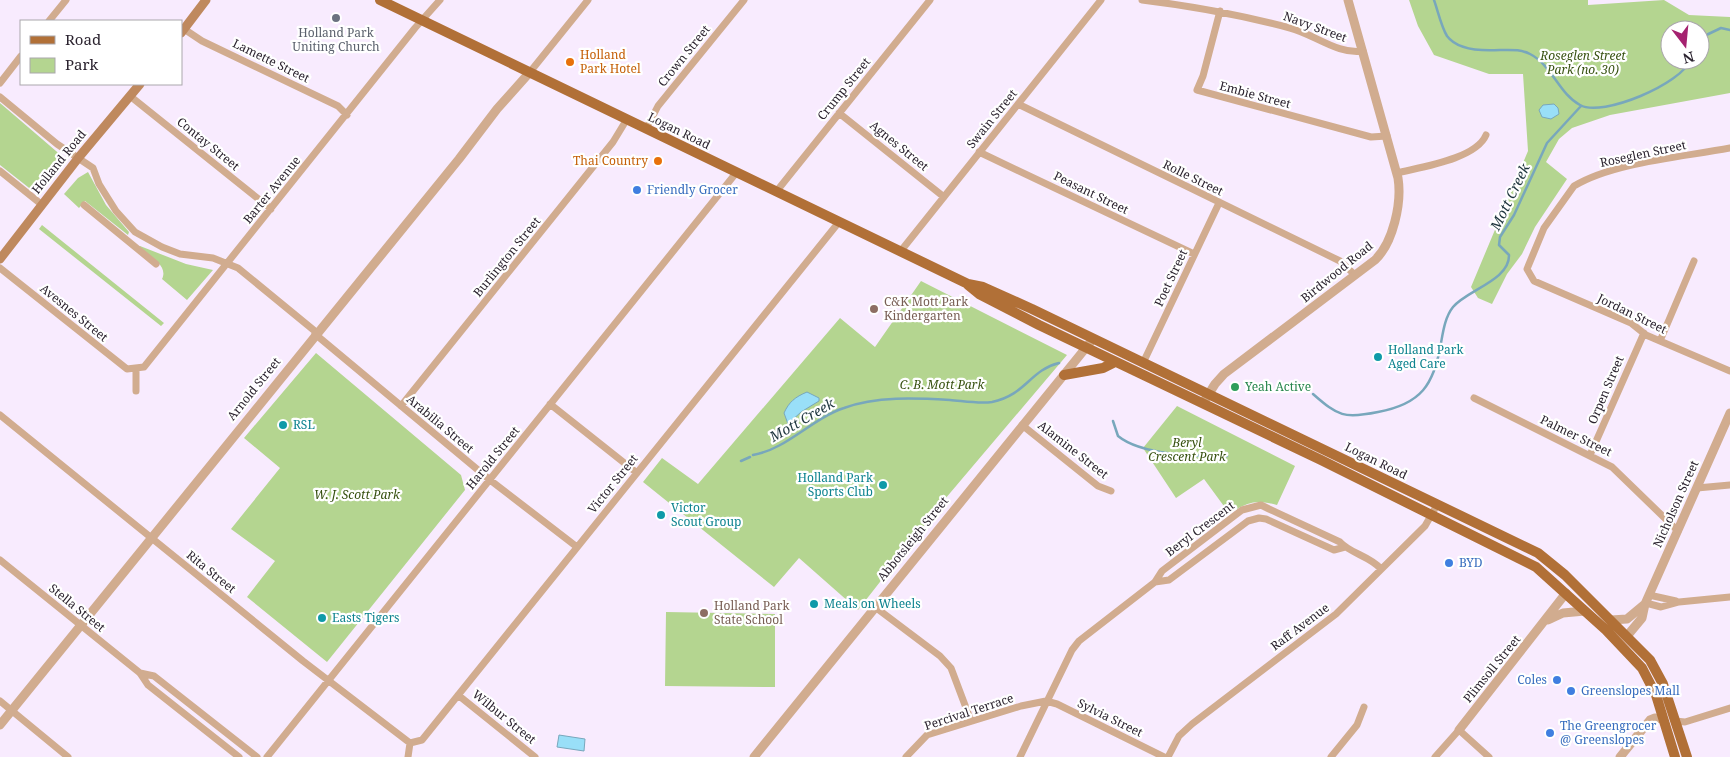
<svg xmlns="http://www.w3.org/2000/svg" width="1730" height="757" viewBox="0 0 1730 757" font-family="'Noto Serif',serif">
	<rect width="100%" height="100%" fill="#f8ebfe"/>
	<path fill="#b4d590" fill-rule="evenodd" d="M1409,0H1588V5L1664,0L1689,15L1730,17V93L1610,115L1572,128L1559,139L1546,162L1567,179L1535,227L1522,254L1507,274L1492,304L1478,298L1471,287L1528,151L1523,74H1489L1434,55L1418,26ZM1670,30H1700V60H1670Z
		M0,103L63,157L64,163L41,192L33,191L0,165Z
		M88,172L106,205L129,232L128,235L85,201L79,208L64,194L78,178Z
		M42,225L164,323L161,326L39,229Z
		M140,246L186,264L213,270L187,300L162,279C169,265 148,255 138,248Z
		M921,281L1067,355L945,499L858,610L799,558L774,587L643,482L662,458L698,484L840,318L875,347Z
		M316,353L461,475L465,490L327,662L247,597L275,561L231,529L280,468L244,438Z
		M1177,406L1295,466L1277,505C1254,499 1250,502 1229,513L1204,479L1176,498L1143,448Z
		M666,612L775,614V687L665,686Z"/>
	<path fill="#99dff8" stroke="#78a7bc" d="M1554,104L1558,108L1559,114L1551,119L1542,117L1539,110L1543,105Z
		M807,392L819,398V401L801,412L788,424L784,413C789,402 795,397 807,392Z
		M559,735L585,739L584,751L557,747Z"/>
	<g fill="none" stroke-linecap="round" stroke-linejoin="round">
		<path stroke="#78a7bc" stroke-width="2.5" d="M1434,0C1438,11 1441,26 1447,36C1458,51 1484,51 1500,50C1511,50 1520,49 1530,54C1552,65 1559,94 1580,105C1602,118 1683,83 1690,60
			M1700,38L1721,28L1730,30
			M1313,394C1338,416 1344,419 1378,412C1421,404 1434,385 1441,343C1443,332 1445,317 1453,307C1467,290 1510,280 1509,255L1499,245L1500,237L1514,215L1547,143L1581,106
			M1113,421L1118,436C1141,455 1198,457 1227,456
			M753,455C787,449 811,419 844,408C876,396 916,398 950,400C963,401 979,404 992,402C1026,395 1030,370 1059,363
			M741,461L750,457"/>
		<path stroke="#d1ac8f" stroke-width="7" d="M1142,0C1192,6 1241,15 1290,28C1314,34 1338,55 1363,51
			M1220,11L1203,76L1197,90L1371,137L1387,136
			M49,21L66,0
			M184,29L202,41L338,106L347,115
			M530,72L588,0
			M0,83L21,56
			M130,96L271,209
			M0,97L57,144L93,168L99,184L116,211L135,232L162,247L180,254L213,258L238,268L316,332
			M1018,104L1340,261L1355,275
			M839,113L944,197
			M646,129L658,106L744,0
			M1730,148C1683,157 1614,162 1574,186L1544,228L1527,269L1534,281L1631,323L1646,335L1730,371
			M979,152L1194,254
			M0,171L41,204
			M1397,173C1421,167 1476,159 1486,135
			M776,192L930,0
			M84,205L156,264
			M900,252L1101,0
			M0,268L127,369L144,367L415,28L440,0
			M315,334L490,480L577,547
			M1660,341L1694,261
			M1143,363L1219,203
			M136,370V391
			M1474,398L1612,467L1678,531
			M550,404L637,473
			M401,406L613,142L627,119
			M0,415L303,661L410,743
			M1022,425L1098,486L1111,491
			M1590,455L1644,333
			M1697,488L1730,485
			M0,560L140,673L148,685L239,757
			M1155,582L1169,580L1248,521L1259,518L1266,519L1334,550L1345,547
			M1649,595L1676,601
			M1646,603L1661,607L1679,602L1730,597
			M875,607L940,656L951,668L971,721
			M140,673L154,676L257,757
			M458,695L535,757
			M0,701L68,757
			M1675,721L1685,722L1730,708
			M410,743L422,740L839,222
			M267,757L736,173
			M408,757L410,743
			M906,757L927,735L1021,706L1046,701L1057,704L1164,757
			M1020,757L1072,650L1079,641L1155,582L1162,571L1242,510L1261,505L1269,509L1340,542C1351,554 1370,556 1381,569
			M1168,757L1179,736L1192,724L1336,614L1425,526L1437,505
			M1331,757L1357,725L1364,707
			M1435,757L1459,730L1489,757"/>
		<path stroke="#d1ac8f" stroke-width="9" d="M1205,400L1215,384L1224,374L1375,260C1393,243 1402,203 1398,178L1348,0
			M1548,620L1563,613L1585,611
			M1611,620L1627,619L1645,604
			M1627,636L1642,618L1645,604L1730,413
			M0,725L459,159L497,109L530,72
			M1459,730L1566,593
			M754,757L1093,339
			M1620,757L1650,720L1655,718L1663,719"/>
		<path stroke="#bf895e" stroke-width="9" d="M181,33L206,0
			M0,259L79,157L140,84"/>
		<path stroke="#b17037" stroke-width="10" d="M380,0L968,284L983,287L1032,309L1538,553L1565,575L1650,660L1663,684L1687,757
			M968,285L979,294L1039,325L1321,460L1536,567L1606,630L1642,668L1656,695L1675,757
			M1064,375L1103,368L1115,362"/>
	</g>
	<circle fill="#6b7280" stroke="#fff" stroke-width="2" cx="336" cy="18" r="5"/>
	<g fill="#e8710a" stroke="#fff" stroke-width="2">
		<circle cx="570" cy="62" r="5"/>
		<circle cx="658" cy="161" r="5"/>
	</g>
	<g fill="#3f7fe0" stroke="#fff" stroke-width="2">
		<circle cx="637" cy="190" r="5"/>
		<circle cx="1449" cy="563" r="5"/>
		<circle cx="1557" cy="680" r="5"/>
		<circle cx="1571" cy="691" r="5"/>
		<circle cx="1550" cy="733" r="5"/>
	</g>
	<g fill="#8d6e63" stroke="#fff" stroke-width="2">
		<circle cx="874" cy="309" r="5"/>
		<circle cx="704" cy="613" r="5"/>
	</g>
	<g fill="#0f9aa8" stroke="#fff" stroke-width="2">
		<circle cx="1378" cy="357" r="5"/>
		<circle cx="283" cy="425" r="5"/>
		<circle cx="883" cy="485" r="5"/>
		<circle cx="661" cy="515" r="5"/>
		<circle cx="814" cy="604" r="5"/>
		<circle cx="322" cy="618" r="5"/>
	</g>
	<circle fill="#2e9e5b" stroke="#fff" stroke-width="2" cx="1235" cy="387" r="5"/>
	<g text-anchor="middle" stroke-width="4.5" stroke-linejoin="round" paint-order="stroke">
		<g font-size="12" fill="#2b232f" stroke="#fff">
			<text transform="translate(1315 27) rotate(20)" y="4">Navy Street</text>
			<text transform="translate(684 56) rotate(-51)" y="4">Crown Street</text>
			<text transform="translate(271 61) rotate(26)" y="4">Lamette Street</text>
			<text transform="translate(844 89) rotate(-51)" y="4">Crump Street</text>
			<text transform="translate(1255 95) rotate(15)" y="4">Embie Street</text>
			<text transform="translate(992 119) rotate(-51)" y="4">Swain Street</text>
			<text transform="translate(679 131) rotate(26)" y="4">Logan Road</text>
			<text transform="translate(208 144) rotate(39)" y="4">Contay Street</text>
			<text transform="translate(899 146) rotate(39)" y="4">Agnes Street</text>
			<text transform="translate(1643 154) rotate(-12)" y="4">Roseglen Street</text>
			<text transform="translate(59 162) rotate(-51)" y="4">Holland Road</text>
			<text transform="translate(1193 178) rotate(26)" y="4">Rolle Street</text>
			<text transform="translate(272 190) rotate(-51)" y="4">Barter Avenue</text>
			<text transform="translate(1091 193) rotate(26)" y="4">Peasant Street</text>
			<text transform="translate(507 257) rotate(-51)" y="4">Burlington Street</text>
			<text transform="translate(1337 272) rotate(-39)" y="4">Birdwood Road</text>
			<text transform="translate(1171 278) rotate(-65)" y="4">Poet Street</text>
			<text transform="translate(74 313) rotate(39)" y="4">Avesnes Street</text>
			<text transform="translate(1632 314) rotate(26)" y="4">Jordan Street</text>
			<text transform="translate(254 389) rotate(-51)" y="4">Arnold Street</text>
			<text transform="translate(1606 390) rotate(-67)" y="4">Orpen Street</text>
			<text transform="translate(440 424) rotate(40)" y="4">Arabilia Street</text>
			<text transform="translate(1576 436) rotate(26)" y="4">Palmer Street</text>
			<text transform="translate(1073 450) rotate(38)" y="4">Alamine Street</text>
			<text transform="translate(493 458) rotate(-51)" y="4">Harold Street</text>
			<text transform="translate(1376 461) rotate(26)" y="4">Logan Road</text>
			<text transform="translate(613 484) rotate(-51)" y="4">Victor Street</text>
			<text transform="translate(1676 504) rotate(-66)" y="4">Nicholson Street</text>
			<text transform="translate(1200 529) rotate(-37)" y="4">Beryl Crescent</text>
			<text transform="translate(913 539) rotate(-51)" y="4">Abbotsleigh Street</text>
			<text transform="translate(211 572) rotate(39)" y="4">Rita Street</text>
			<text transform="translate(77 608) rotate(39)" y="4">Stella Street</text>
			<text transform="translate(1300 627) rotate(-37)" y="4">Raff Avenue</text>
			<text transform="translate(1492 669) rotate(-51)" y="4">Plimsoll Street</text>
			<text transform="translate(969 712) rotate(-18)" y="4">Percival Terrace</text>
			<text transform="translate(504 717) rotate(39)" y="4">Wilbur Street</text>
			<text transform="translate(1110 718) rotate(26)" y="4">Sylvia Street</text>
		</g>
		<g font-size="12" fill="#5b616d" stroke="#fff">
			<text x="336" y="37">Holland Park<tspan x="336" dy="14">Uniting Church</tspan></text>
		</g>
		<g font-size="12" fill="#c56008" stroke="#fff" text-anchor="start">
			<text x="580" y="59">Holland<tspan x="580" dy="14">Park Hotel</tspan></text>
			<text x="648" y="165" text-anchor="end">Thai Country</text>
		</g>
		<g font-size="12" font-style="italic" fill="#375110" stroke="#fff">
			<text x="1583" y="60">Roseglen Street<tspan x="1583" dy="14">Park (no. 30)</tspan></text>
			<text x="942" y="389">C. B. Mott Park</text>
			<text x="1187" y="447">Beryl<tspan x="1187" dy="14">Crescent Park</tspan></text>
			<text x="357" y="499">W. J. Scott Park</text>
		</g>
		<g font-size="12" fill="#366cbe" stroke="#fff" text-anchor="start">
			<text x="647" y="194">Friendly Grocer</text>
			<text x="1459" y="567">BYD</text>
			<text x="1547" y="684" text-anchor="end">Coles</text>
			<text x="1581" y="695">Greenslopes Mall</text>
			<text x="1560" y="730">The Greengrocer<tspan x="1560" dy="14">@ Greenslopes</tspan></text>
		</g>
		<g font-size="12" fill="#785e54" stroke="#fff" text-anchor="start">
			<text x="884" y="306">C&amp;K Mott Park<tspan x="884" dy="14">Kindergarten</tspan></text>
			<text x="714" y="610">Holland Park<tspan x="714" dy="14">State School</tspan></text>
		</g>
		<g font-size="12" fill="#0d838f" stroke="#fff" text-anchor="start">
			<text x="1388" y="354">Holland Park<tspan x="1388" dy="14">Aged Care</tspan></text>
			<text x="293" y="429">RSL</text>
			<text x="873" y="482" text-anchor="end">Holland Park<tspan x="873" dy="14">Sports Club</tspan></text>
			<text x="671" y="512">Victor<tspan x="671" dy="14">Scout Group</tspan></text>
			<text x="824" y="608">Meals on Wheels</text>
			<text x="332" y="622">Easts Tigers</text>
		</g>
		<g font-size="12" fill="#27864d" stroke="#fff" text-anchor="start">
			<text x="1245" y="391">Yeah Active</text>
		</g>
		<g font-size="14" font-style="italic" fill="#1d343c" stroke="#fff">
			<text transform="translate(1510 197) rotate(-64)" y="5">Mott Creek</text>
			<text transform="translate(802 420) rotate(-30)" y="5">Mott Creek</text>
		</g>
	</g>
	<rect x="20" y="20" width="162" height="65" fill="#ffffff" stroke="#aaa7ac"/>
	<rect x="30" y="36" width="25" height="8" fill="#b17037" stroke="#aaa7ac"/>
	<text x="65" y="45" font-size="15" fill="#2b232f">Road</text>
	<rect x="30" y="58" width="25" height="15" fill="#b4d590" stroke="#aaa7ac"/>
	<text x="65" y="70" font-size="15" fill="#2b232f">Park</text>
	<g transform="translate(1685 45) rotate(164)"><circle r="24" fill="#ffffff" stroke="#aaa7ac"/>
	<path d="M0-4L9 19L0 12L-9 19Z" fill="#a52270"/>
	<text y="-8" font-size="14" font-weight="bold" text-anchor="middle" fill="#2b232f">N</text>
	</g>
</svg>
